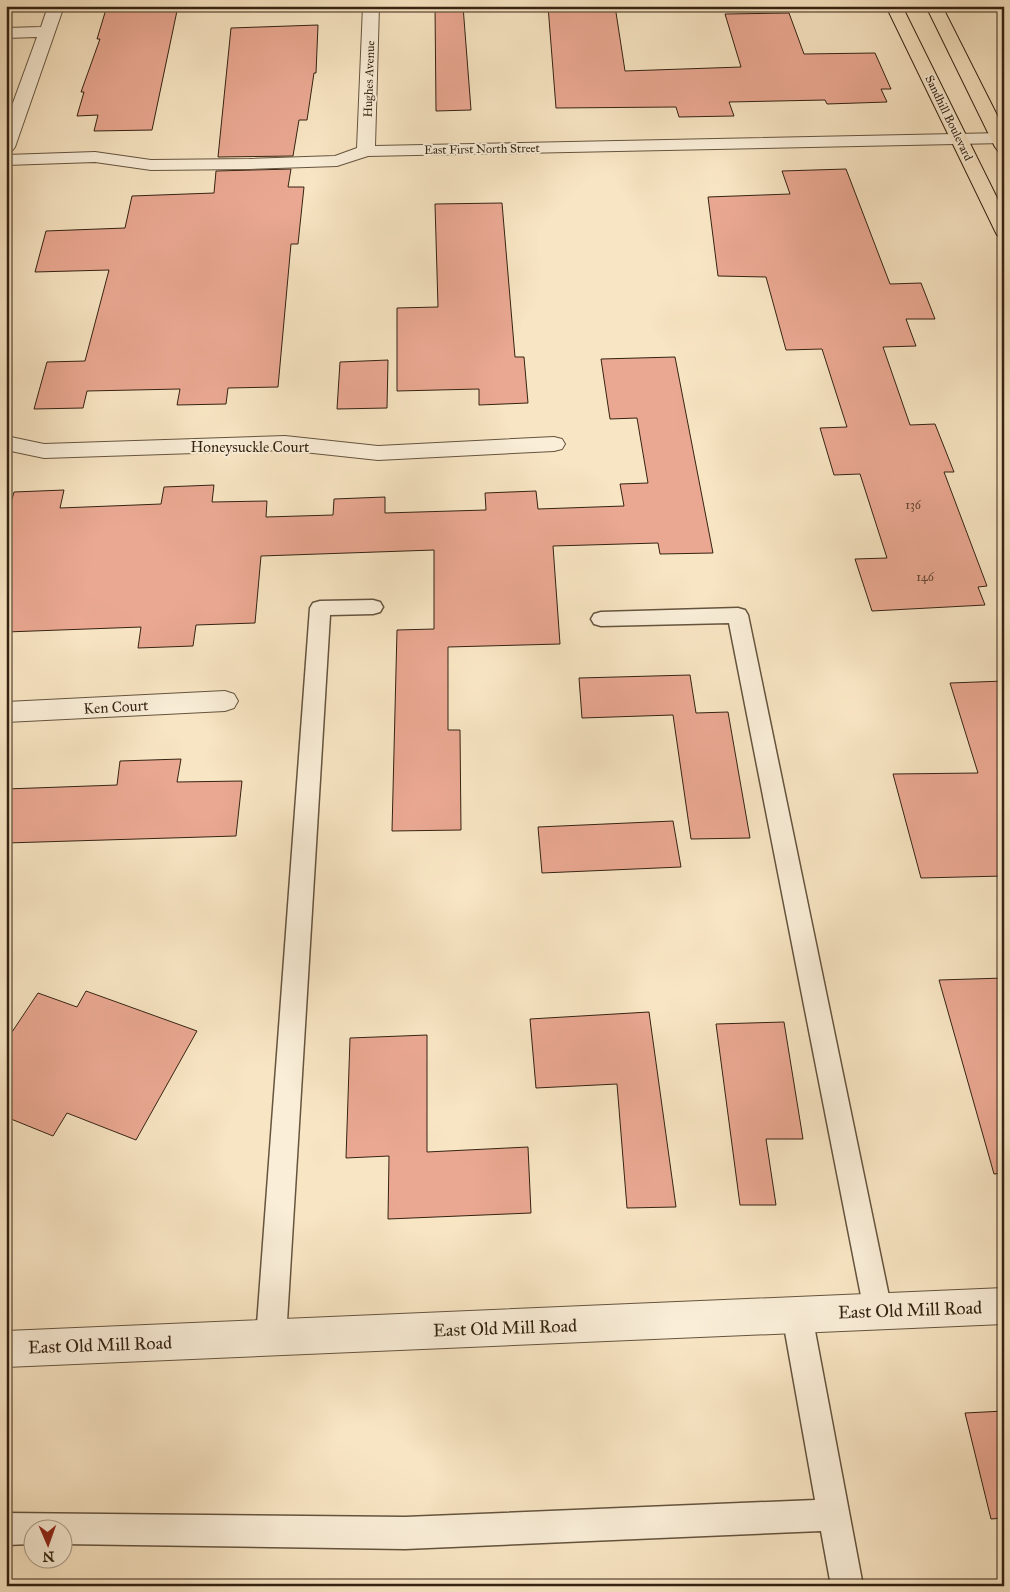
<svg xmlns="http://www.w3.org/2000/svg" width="1010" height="1592" viewBox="0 0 1010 1592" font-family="'IM FELL Great Primer',serif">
	<rect width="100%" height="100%" fill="#f8e5c3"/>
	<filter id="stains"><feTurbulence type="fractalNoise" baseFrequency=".004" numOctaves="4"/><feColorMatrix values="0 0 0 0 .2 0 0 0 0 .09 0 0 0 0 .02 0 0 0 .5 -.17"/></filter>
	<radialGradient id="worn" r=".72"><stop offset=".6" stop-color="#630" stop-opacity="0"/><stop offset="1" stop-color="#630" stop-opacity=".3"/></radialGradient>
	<path fill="#eaa892" stroke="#342312" d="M107,6H178L152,130L94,131L98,115L77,116L84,92H81L100,39H97Z
		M435,6H463L471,110L436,111Z
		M548,6H615L625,71L741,67L725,14L789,13L804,54L875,53L891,89H881L887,102L827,104L825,100L729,102L734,116L679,117L676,107L556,108Z
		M318,25L316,73H314L307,120H299L293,156L218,157L231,28Z
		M291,169L288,187H304L298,244H291L278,387L228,388L226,404L177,405L180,389L87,391L83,408L34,409L47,362L85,361L109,270L35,272L46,231L125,228L132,196L214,193L216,171Z
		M846,169L890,284L921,283L935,319H906L916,346L883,347L910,425L935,424L954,472H944L987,586L978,587L985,605L872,611L855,559L887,558L860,474L834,475L820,428L847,427L822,349L786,350L766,277L718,276L708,197L790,194L782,171Z
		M502,203L515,357H524L528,403L479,405V389L397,391V308L438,307L435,204Z
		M675,357L713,553L660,554L658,543L553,546L560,644L448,647V730H460L461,830L392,831L397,630L434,629V550L261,556L255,623L196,625L193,646L138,648L141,627L6,632V521L14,492L64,490L60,508L161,504L164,487L214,485L212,502L267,501L266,517L333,515L334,499L385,497V513L486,510L485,493L536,491L538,509L624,506L620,484L648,483L637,418L610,419L601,359Z
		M388,360L387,408L337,409L340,362Z
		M690,675L696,713L728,712L750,838L691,839L673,715L582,718L579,678Z
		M1004,681V876L921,878L893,774L978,773L950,683Z
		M181,759L177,782L242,781L236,836L6,843V789L117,785L120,761Z
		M673,821L681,867L542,873L538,827Z
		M1004,978V1173L994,1174L939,980Z
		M86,991L197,1031L136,1140L67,1113L53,1136L6,1117V1041L38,993L77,1007Z
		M649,1012L676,1207L627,1208L617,1084L536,1088L530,1019Z
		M784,1022L803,1139H766L776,1205H740L716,1024Z
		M427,1035V1152L528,1147L531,1213L388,1219L389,1156L346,1158L350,1038Z
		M1004,1411V1518L991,1519L965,1413Z"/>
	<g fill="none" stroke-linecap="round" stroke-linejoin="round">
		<defs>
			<path id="service" d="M373,600L380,602L383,607L380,612L373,614L330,615L286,1338L281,1348L271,1353L261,1348L256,1338L310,608L313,603L320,601Z
				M738,608L745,610L748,615L892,1311L888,1321L878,1325L868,1321L864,1311L729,623L601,626L594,624L591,619L594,614L601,612Z
				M797,1300L807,1305L812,1315L863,1586H831L821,1531L405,1549L62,1544V1530H32V1544L6,1545V1513L405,1517L815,1500L782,1315L787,1305Z"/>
			<path id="minor" d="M48,6H64L15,147L12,151L6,152V122L37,37L6,38V28L41,27Z
				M363,6H379L375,146L1004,133V143L368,156L337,166L249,169L151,170L95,162L6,165V155L95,152L151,160L249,159L335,156L357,148Z
				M6,436L44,444L285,436L378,446L554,437L562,439L565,444L562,449L554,451L378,460L285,450L44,458L6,450Z
				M225,691L234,694L238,701L234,708L225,711L6,722V702Z"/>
			<path id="tertiary" d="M1004,1288V1324L6,1367V1331Z"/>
			<path id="primary" d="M886,6H902L1004,212V237L997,235L995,231Z
				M926,6H942L1004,129V152L998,151L995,147Z"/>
		</defs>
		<use href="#service" stroke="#65543e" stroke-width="3"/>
		<use href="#minor" stroke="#65543e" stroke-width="2"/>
		<use href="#tertiary" stroke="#65543e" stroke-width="2"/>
		<use href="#primary" stroke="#342312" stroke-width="2"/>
		<use href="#service" fill="#faeed8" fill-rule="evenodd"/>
		<use href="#minor" fill="#faeed8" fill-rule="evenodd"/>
		<use href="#tertiary" fill="#faeed8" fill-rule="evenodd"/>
		<use href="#primary" fill="#f8e5c3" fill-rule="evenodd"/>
	</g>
	<g text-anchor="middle" stroke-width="4" stroke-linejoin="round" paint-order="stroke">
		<g font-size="12" fill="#342312" stroke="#faeed8">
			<text transform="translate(369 79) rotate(-88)" y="4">Hughes Avenue</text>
			<text transform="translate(949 118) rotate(64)" y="4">Sandhill Boulevard</text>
			<text transform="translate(482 149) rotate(-1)" y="4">East First North Street</text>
		</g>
		<g font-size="12" fill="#624432">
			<text x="913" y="509">136</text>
			<text x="925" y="581">146</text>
		</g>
		<g font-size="15" fill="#342312" stroke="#faeed8">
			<text x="250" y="452">Honeysuckle Court</text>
			<text transform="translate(116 707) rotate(-3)" y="5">Ken Court</text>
		</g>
		<g font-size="18" fill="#342312" stroke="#faeed8">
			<text transform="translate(910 1310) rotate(-2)" y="6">East Old Mill Road</text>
			<text transform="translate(505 1328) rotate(-2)" y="6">East Old Mill Road</text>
			<text transform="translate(100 1345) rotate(-2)" y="6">East Old Mill Road</text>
		</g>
	</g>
	<rect width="1010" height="1592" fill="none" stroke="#f8e5c3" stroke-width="25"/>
	<rect x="8" y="8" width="995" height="1577" fill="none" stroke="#342312" stroke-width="2.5"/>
	<rect x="12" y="12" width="985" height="1567" fill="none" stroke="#342312"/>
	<g transform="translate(48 1544) rotate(178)"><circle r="24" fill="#faeed8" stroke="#ab9d89"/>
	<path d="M0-4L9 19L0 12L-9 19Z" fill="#8f2418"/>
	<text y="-8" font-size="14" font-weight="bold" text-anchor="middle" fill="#342312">N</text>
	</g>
	<rect width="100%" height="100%" filter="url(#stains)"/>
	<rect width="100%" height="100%" fill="url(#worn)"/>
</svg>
